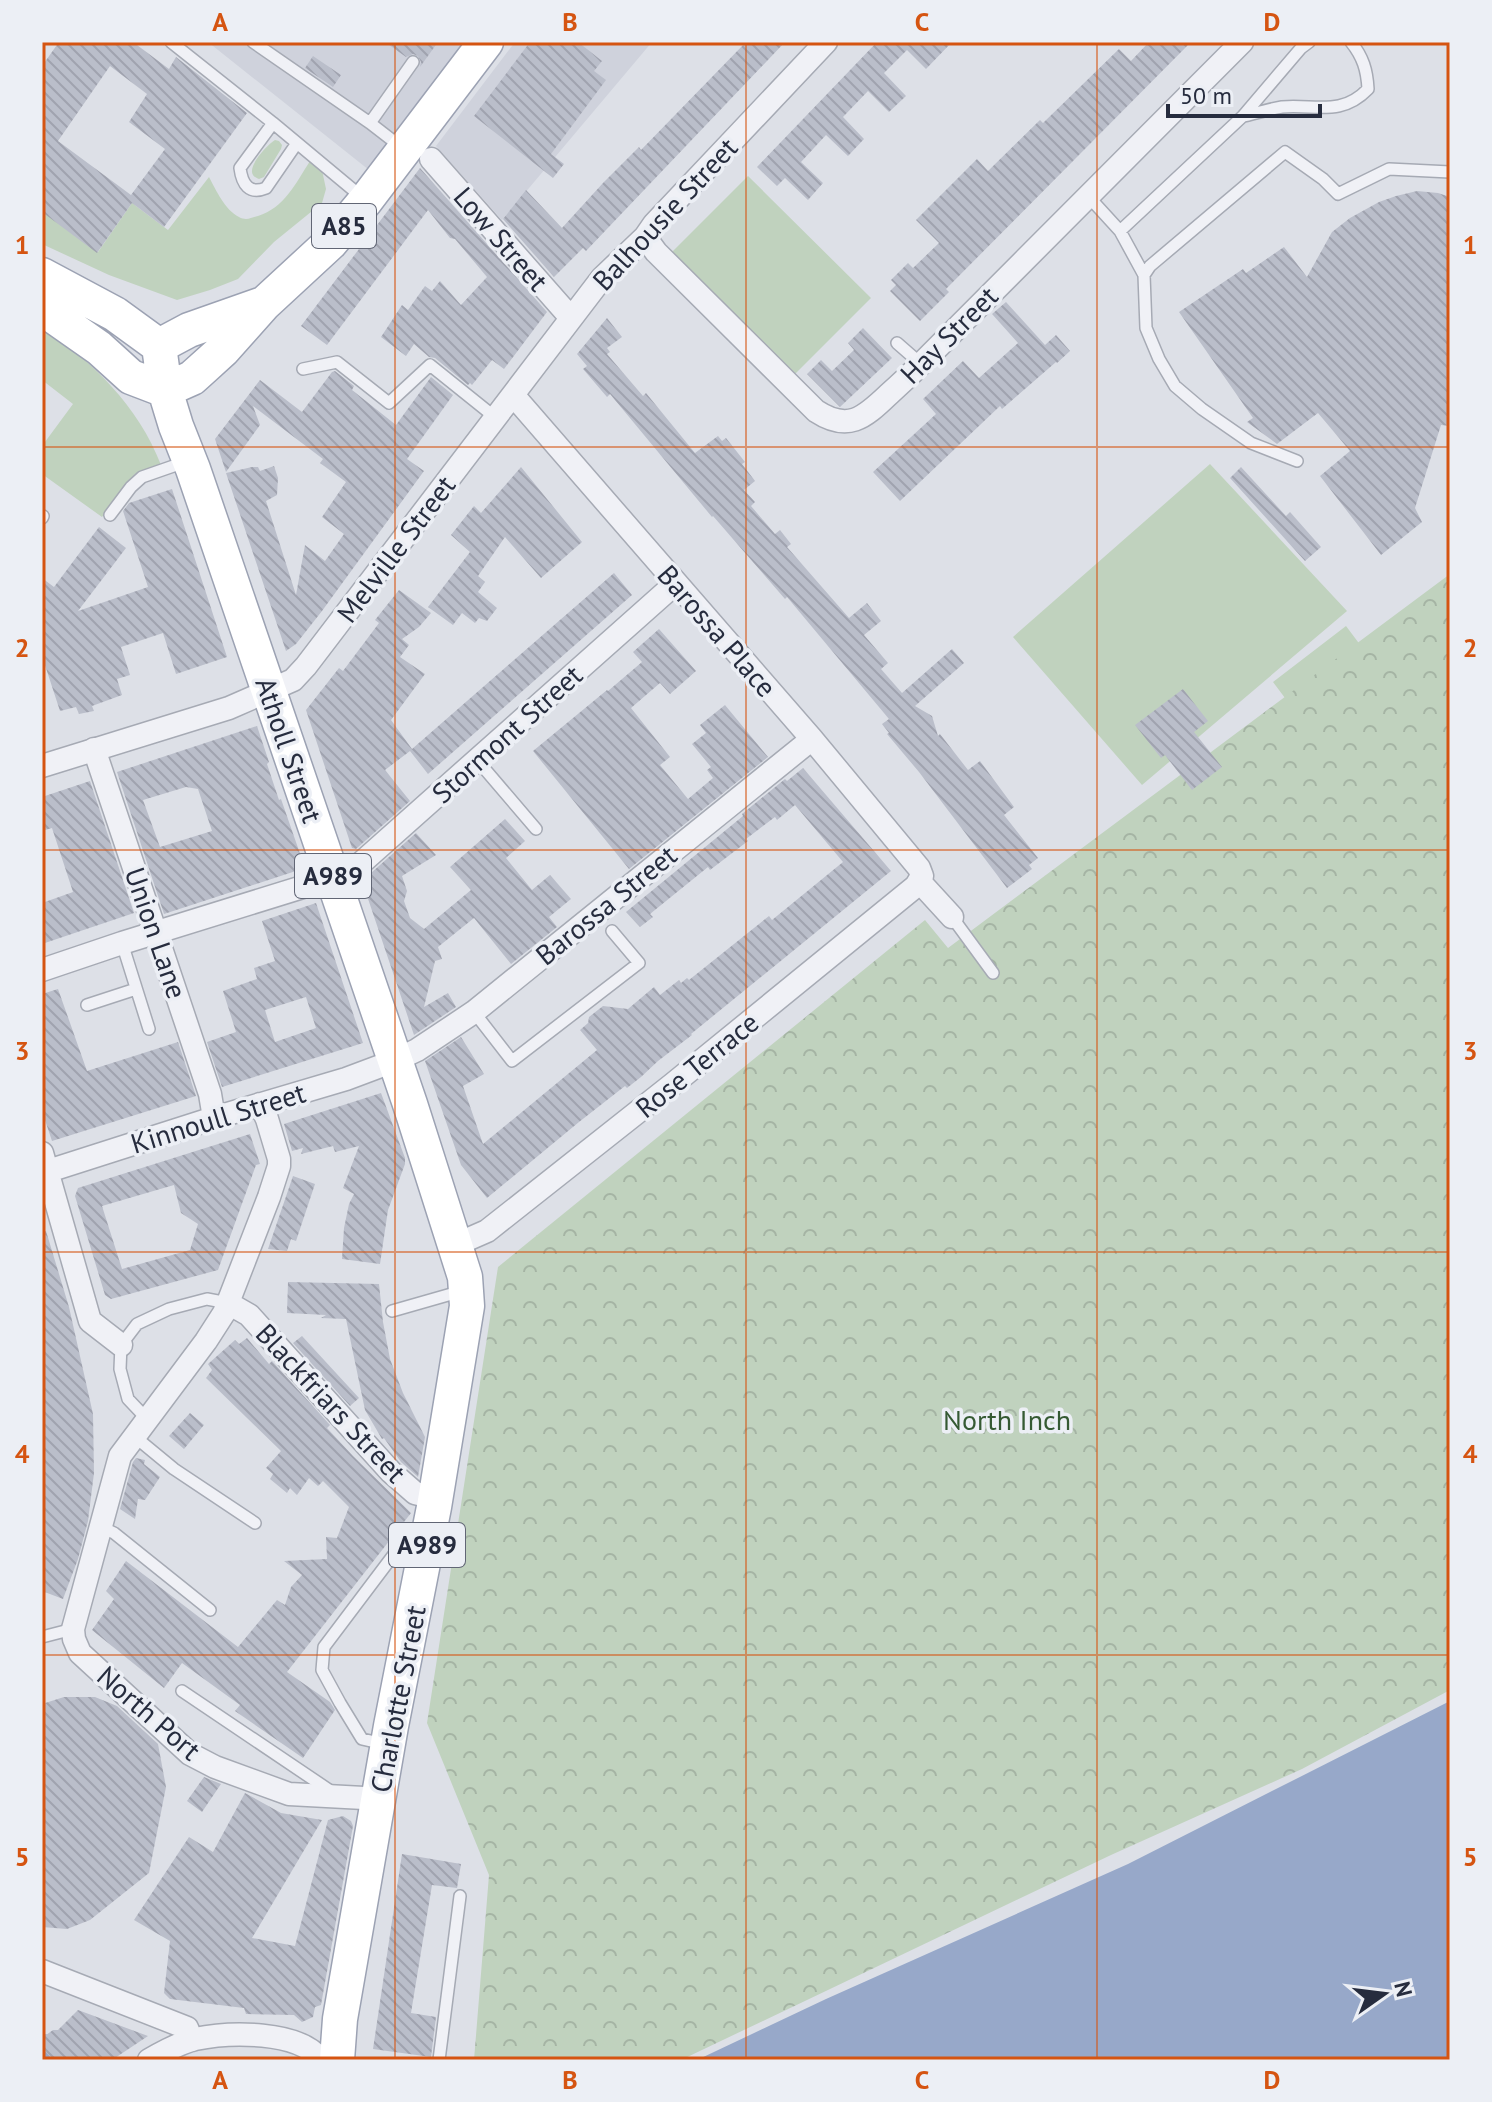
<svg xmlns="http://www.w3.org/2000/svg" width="1492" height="2102" viewBox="0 0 1492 2102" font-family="'PT Sans',sans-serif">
	<defs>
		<pattern id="park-crowns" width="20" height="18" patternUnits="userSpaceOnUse" patternTransform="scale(2)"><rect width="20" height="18" fill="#c0d2be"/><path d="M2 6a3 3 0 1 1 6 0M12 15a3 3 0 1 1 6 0" fill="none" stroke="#a5b4a4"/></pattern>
		<pattern id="building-back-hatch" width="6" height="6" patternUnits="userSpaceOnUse" patternTransform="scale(2)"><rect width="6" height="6" fill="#babeca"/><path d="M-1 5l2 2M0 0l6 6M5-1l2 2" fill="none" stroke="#a0a3af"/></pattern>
	</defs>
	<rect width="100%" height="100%" fill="#dde0e7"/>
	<path fill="#cfd2dc" d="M208,42H464L369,170Z
		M515,42H652L502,220L436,146Z"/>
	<path fill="#c0d2be" d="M275,140L279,141L282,145L281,149L264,177L259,179C257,178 254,177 253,175C247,166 268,144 275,140Z
		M310,161L322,170L326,189L322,203L274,242L238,279L210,290L177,300L109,275L42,244V211L98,252L132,203L168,230L209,177C216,190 225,210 239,217C246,221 251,218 258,216C284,208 296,183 310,161Z
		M748,176L871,298L793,376L671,253Z
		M42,326C93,363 138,405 161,465L135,474L102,517L42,474V446L73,404L42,380Z
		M1210,464L1347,611L1142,785L1013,637Z
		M1346,626L1370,658L1297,714L1273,682Z"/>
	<path fill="url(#park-crowns)" d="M1450,574V1690L1302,1769L1111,1855L681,2060H474L489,1875L427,1723L498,1267L925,920L948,948Z"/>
	<path fill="#97a8c9" d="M1450,1701V2060H697L826,1999L1128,1864Z"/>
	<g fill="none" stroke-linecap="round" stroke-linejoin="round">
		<path stroke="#97a8c9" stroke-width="36" d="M42,2052L49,2060"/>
	</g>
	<path fill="url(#building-back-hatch)" fill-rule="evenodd" d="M59,42H133L169,69L176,57L247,113L164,227L132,203L97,253L42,212V66ZM110,66L147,94L129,122L165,149L131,195L58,141Z
		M385,42H438L420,67L421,62L418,56L413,54L406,57Z
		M530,42H578L602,61L594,71L606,80L551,154L564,164L553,178L474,116Z
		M746,42H785L586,251L583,248L554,277L503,219L526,190L562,228L603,183L639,147L641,150Z
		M877,42H952L926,69L907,50L884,73L906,96L889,112L868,91L843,117L864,139L848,156L826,135L801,162L823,183L808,200L785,178L777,186L757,167Z
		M1149,42H1191L946,289L949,292L920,321L890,291L896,285L891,280L908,263L913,268L939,243L916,220L977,159L988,171L1040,120L1043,123L1119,49L1131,61Z
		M313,56L341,75L333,87L305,68Z
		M420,168L547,312L504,369L492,360L472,385L470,383L468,385L435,358L429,357L414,344L406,356L381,337L402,305L408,310L425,286L432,291L440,281L461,305L487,277L455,239L450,238L428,210L327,345L301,326Z
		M1417,191L1438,193L1450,197V426L1441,425L1415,508L1422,522L1381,555L1320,476L1350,451L1318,413L1277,444L1247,422L1253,418L1179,312L1243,269L1246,273L1284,247L1307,277L1332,232L1350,218L1379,202L1396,196Z
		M1006,302L1045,345L1056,335L1070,351L1057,363L1056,362L1002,409L1000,406L900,501L873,472L936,414L923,399L963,361L979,378L1018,343L992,314Z
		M607,318L622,337L607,348L610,352L607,354L643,396L646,393L695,453L718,436L722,441L726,438L745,462L742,464L755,481L744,490L755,502L751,506L775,534L780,530L791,544L787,547L849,618L867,603L881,621L864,635L888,663L881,669L902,693L952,649L964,663L915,706L932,716L938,736L940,734L968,770L980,761L1014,807L1004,815L1038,858L1029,865L1032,869L1007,888L919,772L887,734L889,733L882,724L889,719L787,597L785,599L713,516L712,517L610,394L607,397L583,369L587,366L577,354Z
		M863,328L892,358L840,407L807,374L821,360L832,371L854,350L848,343Z
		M335,371L354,386L352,390L396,425L431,377L453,395L407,459L424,471L322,611L296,644L286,651L226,473L252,467H258L260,471L274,466L278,478L277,495L266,501L296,595L305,545L325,561L344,534L322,517L346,482L320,463L323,459L253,406L260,425L226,472L215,439L260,380L302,412L332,372Z
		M521,467L582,542L541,578L505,537L478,576L485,582L478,592L497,608L487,621L479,618L475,623L462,613L453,625L428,607L470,552L451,535L474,506L481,513Z
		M1241,467L1286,516L1290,512L1321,547L1305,561L1230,478Z
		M172,489L227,657L176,674L163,633L121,647L130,675L117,679L122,695L92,706L94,711L79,714L76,707L60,711L42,656V578L54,587L99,527L126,548L78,611L148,587L123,511L129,503Z
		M614,573L632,595L428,774L410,751L385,770L410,801L356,849L352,848L306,710L339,668L343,671L379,623L375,620L399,590L431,613L419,627L402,639L409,645L400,657L425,674L391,720L412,749Z
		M659,629L696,671L670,694L660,683L631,708L670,757L660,765L688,799L713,778L707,770L711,767L692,744L706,733L700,725L725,705L768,757L629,869L533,751L607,690L608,691L642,662L633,652Z
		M1183,689L1208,721L1194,732L1222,767L1192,790L1165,755L1161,758L1135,725Z
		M257,726L269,762L267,764L279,800L281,799L305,868L164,914L117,772ZM186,787L198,789L212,831L160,847L143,800Z
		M803,768L891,871L691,1034L692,1035L658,1061L641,1077L627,1088L625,1086L579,1122L487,1198L461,1165L425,1061L461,1037L484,1074L463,1086L483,1144L597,1050L580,1030L588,1023L589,1017L603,1006L628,1009L654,987L660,995L679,980L681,983L687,978L689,980L769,916L772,920L843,862L795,805L777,820L775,817L746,839L748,841L710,870L708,867L650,914L653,917L640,927L626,912L743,816L742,814L785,779L787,781Z
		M90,781L134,913L42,944V903L73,892L52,828L42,831V797Z
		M505,819L525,841L506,858L532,890L550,875L571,899L549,917L557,927L511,964L474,918L438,947L442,959L435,961L424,1007L448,993L456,1007L414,1035L362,881L416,833L436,855L402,876L407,891L404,901L410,918L424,929L471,890L450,867Z
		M316,903L363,1043L222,1087L207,1042L236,1032L223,991L257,979L254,968L275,961L262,921ZM306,997L316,1028L275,1042L265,1010Z
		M58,989L87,1071L178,1042L196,1096L52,1141L42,1111V994Z
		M381,1093L405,1158V1164L388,1210L380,1264L342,1259L344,1228L349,1204L354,1194L343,1188L359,1146L335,1152L333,1146L301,1154L303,1148L292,1151L284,1124Z
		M250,1134L260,1164L256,1165L218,1270L111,1299L105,1295L75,1196L78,1188ZM174,1185L181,1213L198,1224L190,1250L122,1269L102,1206Z
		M293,1176L315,1184L296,1241L291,1239L287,1251L268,1249Z
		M42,1231H46L69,1307L93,1414L94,1473L88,1521L78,1559L63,1599L42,1591Z
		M288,1282L379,1284L383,1322L390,1359L403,1393L425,1437L418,1477L401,1462L384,1438L382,1439L365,1410L346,1319L321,1318L326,1315L287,1313Z
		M302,1336L359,1398L350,1406L293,1343Z
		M247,1338L269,1364L272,1361L330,1425L327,1428L353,1456L411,1513L287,1672L330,1702L335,1710L303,1758L235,1711L240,1705L182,1663L164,1688L92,1630L114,1599L106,1591L126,1561L238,1647L277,1600L285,1605L291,1587L302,1575L284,1561L327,1559L326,1537L337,1538L349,1507L323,1481L318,1486L309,1478L297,1495L290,1488L287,1493L270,1479L273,1474L266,1468L281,1451L206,1378L212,1370L208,1364L235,1340L239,1344Z
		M190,1413L204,1425L184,1449L169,1436Z
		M136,1458L145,1460L144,1464L160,1477L145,1500L138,1499L135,1519L120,1509L133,1462Z
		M64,1697H95L117,1706L158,1744L166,1787L149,1873L90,1920L67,1929L42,1927V1704Z
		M204,1777L221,1784L202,1812L187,1801Z
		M245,1793L281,1813L322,1820L252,1938L295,1946L328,1820L343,1816L351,1821L353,1826L321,2005L315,2007L313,2017L302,2022L294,2015L246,2014L244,2008L170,1999L164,1993L170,1941L134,1920L189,1837L213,1852Z
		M402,1854L461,1864L457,1888L432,1885L411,2013L436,2017L431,2057L373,2049Z
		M78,2010L148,2036L112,2060H53L42,2048V2038L53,2030H58Z"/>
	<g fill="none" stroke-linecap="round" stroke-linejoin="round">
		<defs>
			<path id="lane" d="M171,42L273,123L363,198
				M253,42L370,123
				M1244,116C1256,113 1270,109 1282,107C1315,104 1341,117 1368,89C1367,70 1363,57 1351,42
				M273,123L240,168C242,184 249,195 266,188L297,143
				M401,147L370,123L413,62
				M1088,196L1120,231L1144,275L1146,328L1159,359L1175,386L1202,409L1251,443L1297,461
				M1120,231L1243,116L1301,48L1309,42
				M1144,275L1150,266L1285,152L1323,179L1338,194L1389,169L1450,172
				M897,343L921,364
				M303,369L337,362L389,403L430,365L496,418
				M110,515L131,487L142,477L185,462
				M42,518L43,516
				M477,760L536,829
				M952,917L993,973
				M122,943L149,1029
				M87,1005L136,989
				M474,1012L512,1061L639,963L612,931
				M392,1311L462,1291
				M147,1419L128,1399L120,1369L121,1345L137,1324L169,1309L207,1299L228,1303
				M134,1436L174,1469L255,1523
				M101,1527L114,1533L210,1610
				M42,1637L73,1629
				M182,1691L332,1792
				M384,1744L362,1739L340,1703L322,1670L324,1647L404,1541L414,1530H424
				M439,2060L460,1896"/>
			<path id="street" d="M431,159L571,318
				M645,237L656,252L816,411C848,432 864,418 888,395C899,385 910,375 921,364L1242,42
				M94,749L210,1094L214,1118
				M42,766L229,708L293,680L306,666L602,278L645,237L654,224L826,42
				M919,881L952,917
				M42,970L122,943L351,872L676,583
				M260,1104L267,1119L279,1159V1166L269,1197L224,1313L206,1341L120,1456L73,1629L74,1639L80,1653L190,1754L215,1767L289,1794L364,1798L379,1800
				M42,1153L90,1321L121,1345
				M42,1173L214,1118L346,1079L394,1061L417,1050L474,1012L812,739
				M455,1245L487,1231L673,1084L916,886L922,876L919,868L812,739L513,395
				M228,1303L249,1315L391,1472L415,1493L435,1498
				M42,1971L187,2028L192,2040
				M149,2060C163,2052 179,2043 195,2039C229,2032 299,2030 321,2060"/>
			<path id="primary" d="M42,275L115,314L159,346
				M42,308L99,348L131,377L165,390
				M159,346L165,390L176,426L193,469L410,1104L465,1277L467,1306L434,1507L391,1726L340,2019L337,2060
				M159,346L189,330L260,305
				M165,390L192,378L202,369L223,350L264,304L330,243L366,200L486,42"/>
		</defs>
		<use href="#lane" stroke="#a6aab4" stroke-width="14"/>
		<use href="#street" stroke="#a6aab4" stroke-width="25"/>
		<use href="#primary" stroke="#9ca2b3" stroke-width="37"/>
		<use href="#lane" stroke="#f0f1f6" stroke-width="11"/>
		<use href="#street" stroke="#f0f1f6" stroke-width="22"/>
		<use href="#primary" stroke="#fff" stroke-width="34"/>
	</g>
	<path fill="none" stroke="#d55411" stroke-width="2" stroke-opacity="0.55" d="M395,42V2060M746,42V2060M1097,42V2060M42,447H1450M42,850H1450M42,1252H1450M42,1655H1450"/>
	<g text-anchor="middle" stroke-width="7" stroke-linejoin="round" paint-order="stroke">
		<g fill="#eceff5" stroke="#616675" stroke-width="2">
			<rect x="312" y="204" width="64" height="44" rx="6"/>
			<rect x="295" y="854" width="76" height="44" rx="6"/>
			<rect x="389" y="1523" width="76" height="44" rx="6"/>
		</g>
		<g font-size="26" font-weight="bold" fill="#262c3e">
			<text x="344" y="235">A85</text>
			<text x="333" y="885">A989</text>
			<text x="427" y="1554">A989</text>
		</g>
		<g font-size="28" fill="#262c3e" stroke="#eceff5">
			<text transform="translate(665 214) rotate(-47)" y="10">Balhousie Street</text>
			<text transform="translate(501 239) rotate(49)" y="10">Low Street</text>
			<text transform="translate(949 335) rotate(-45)" y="10">Hay Street</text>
			<text transform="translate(396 549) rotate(-53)" y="10">Melville Street</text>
			<text transform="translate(717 631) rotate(49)" y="10">Barossa Place</text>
			<text transform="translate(507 734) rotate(-42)" y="10">Stormont Street</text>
			<text transform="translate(289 750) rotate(71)" y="10">Atholl Street</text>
			<text transform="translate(606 905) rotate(-39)" y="10">Barossa Street</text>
			<text transform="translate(156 933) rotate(71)" y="10">Union Lane</text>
			<text transform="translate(697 1065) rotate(-39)" y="10">Rose Terrace</text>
			<text transform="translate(218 1118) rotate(-17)" y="10">Kinnoull Street</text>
			<text transform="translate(331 1403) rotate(47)" y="10">Blackfriars Street</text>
			<text transform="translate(398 1699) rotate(-79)" y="10">Charlotte Street</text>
			<text transform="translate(149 1713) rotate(41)" y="10">North Port</text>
		</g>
		<g font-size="28" fill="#355a33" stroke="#eceff5">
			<text x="1007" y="1430">North Inch</text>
		</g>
	</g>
	<rect width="1492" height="2102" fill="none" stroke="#eceff5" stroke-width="88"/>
	<g transform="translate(1384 1994) rotate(76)" stroke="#eceff5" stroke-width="6" paint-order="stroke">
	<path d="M0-6L14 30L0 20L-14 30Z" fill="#262c3e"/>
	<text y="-12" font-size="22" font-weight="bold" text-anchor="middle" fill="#262c3e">N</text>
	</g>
	<path d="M1168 104v12h152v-12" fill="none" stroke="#262c3e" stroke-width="4"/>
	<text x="1180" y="104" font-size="24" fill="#262c3e" stroke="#eceff5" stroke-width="6" paint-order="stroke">50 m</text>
	<rect x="44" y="44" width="1404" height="2014" fill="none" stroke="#d55411" stroke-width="3"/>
	<g font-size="26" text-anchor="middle" font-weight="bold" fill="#d55411">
		<text x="220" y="31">A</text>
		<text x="570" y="31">B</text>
		<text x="922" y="31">C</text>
		<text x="1272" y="31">D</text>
		<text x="22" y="254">1</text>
		<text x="1470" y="254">1</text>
		<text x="22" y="657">2</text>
		<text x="1470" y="657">2</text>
		<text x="22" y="1060">3</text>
		<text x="1470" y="1060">3</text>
		<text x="22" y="1463">4</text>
		<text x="1470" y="1463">4</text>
		<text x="22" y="1866">5</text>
		<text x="1470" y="1866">5</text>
		<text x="220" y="2089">A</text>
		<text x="570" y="2089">B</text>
		<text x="922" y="2089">C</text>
		<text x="1272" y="2089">D</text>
	</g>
</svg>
